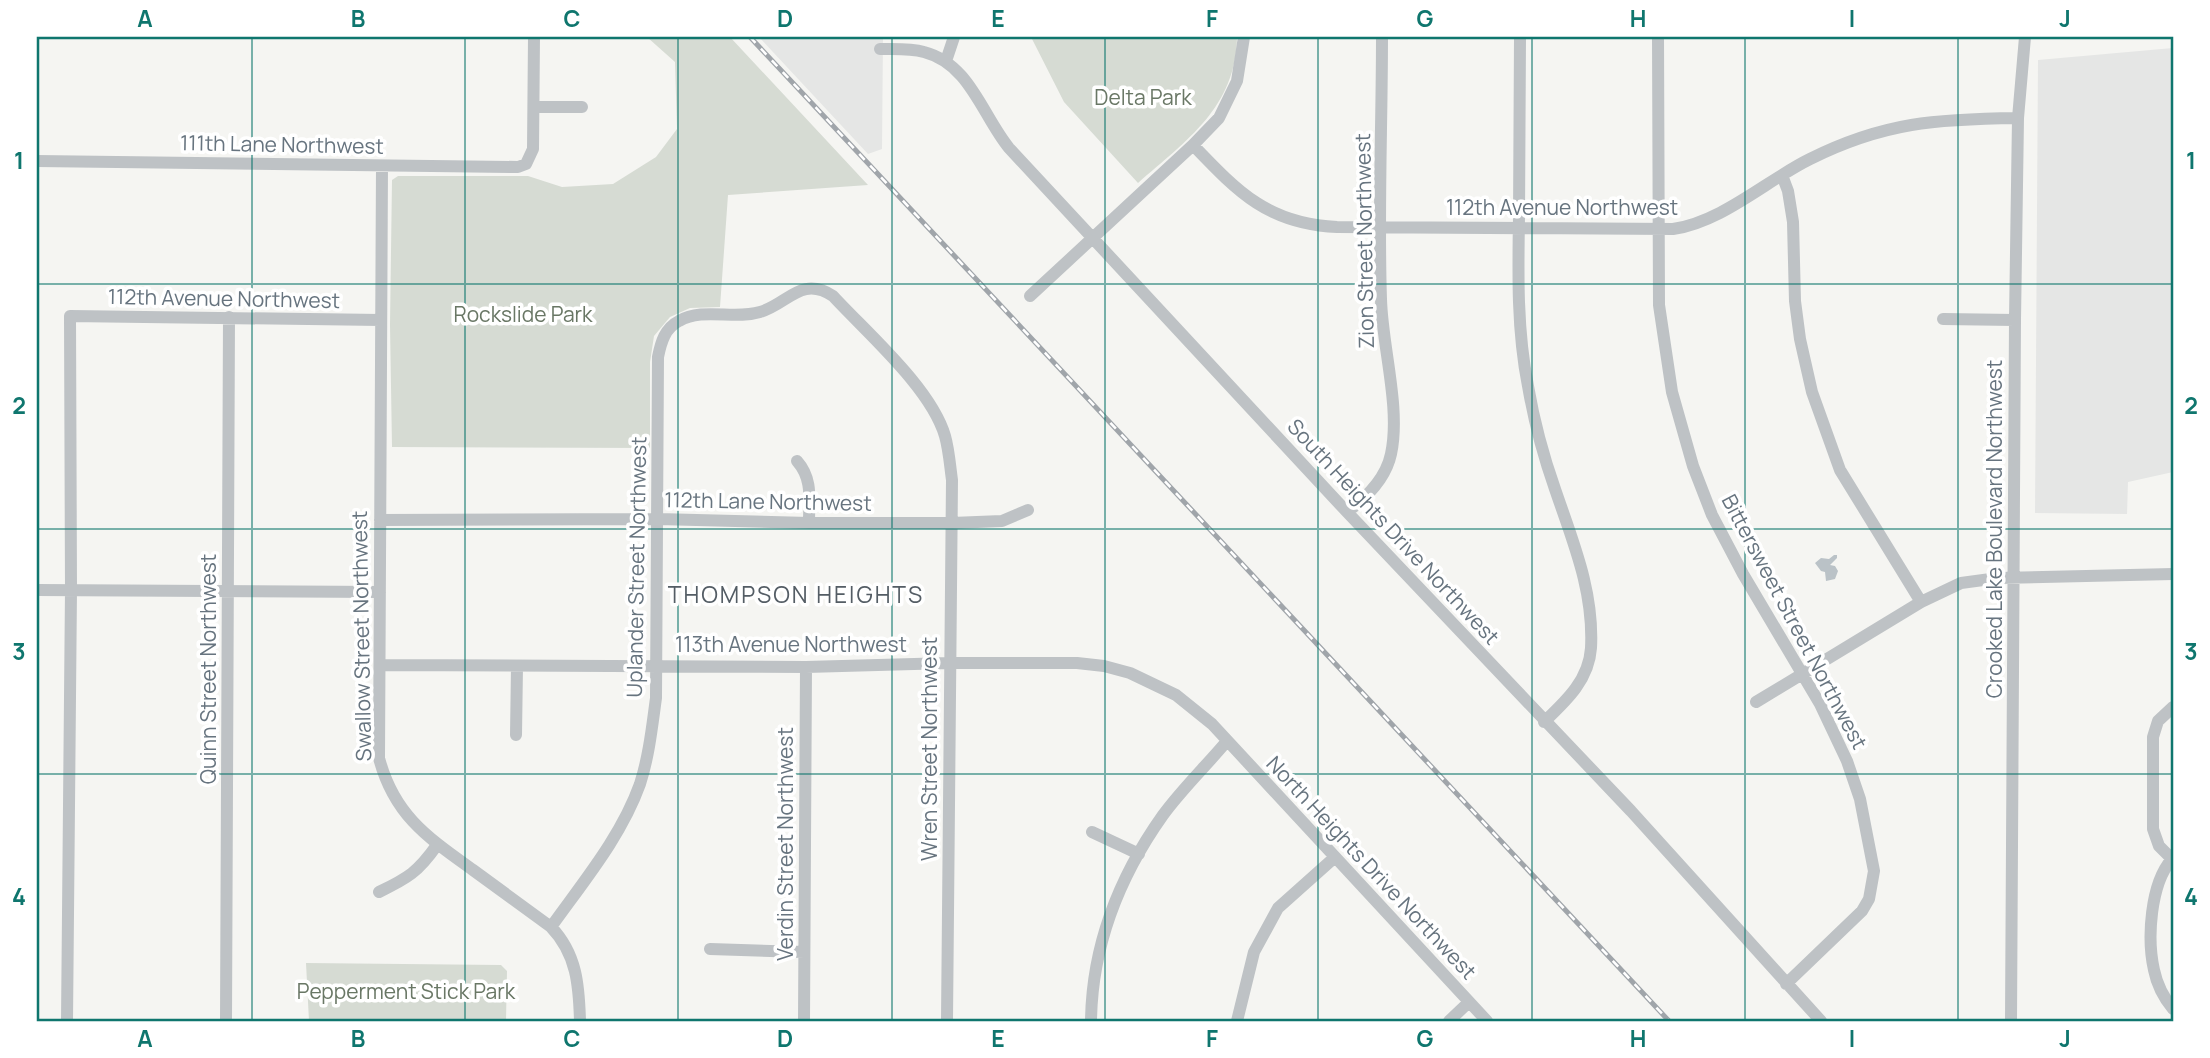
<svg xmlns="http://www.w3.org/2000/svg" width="2210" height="1058" viewBox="0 0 2210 1058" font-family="Manrope,sans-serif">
	<rect width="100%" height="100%" fill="#f5f5f2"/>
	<path fill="#e5e6e5" d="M759,37H883L882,149L868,154Z
		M2173,48V472L2128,482L2127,514L2035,513L2038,60Z"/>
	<path fill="#d6dbd3" d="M647,37H730L868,185L728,195L720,307L690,308L670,317L654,336L650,362V448L392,447L390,325L392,180L398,176H528L562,187L613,184L656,157L677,129L675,62Z
		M1031,37H1237C1236,107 1187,140 1138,183L1064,102Z
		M306,963L501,965L507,971L506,1021H309Z"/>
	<path fill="#bac2c7" d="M1834,555H1837V558L1830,565L1835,566L1838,571L1835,579L1826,581L1825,572L1821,571L1815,563L1821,558L1829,559Z"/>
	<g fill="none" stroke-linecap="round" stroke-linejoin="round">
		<path stroke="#bec2c5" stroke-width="12" d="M1520,37C1520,97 1519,157 1519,217C1518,274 1517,331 1528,386C1534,421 1543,455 1555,489C1573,542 1594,591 1591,648C1589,680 1566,701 1544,722
			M1658,37L1659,305L1672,392L1693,466L1712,515L1743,574L1820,704L1847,761L1860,799L1874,871L1869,899L1862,911L1786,984
			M880,49C894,49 910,48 924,52C970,64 982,115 1009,148L1347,512L1631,811L1821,1021
			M946,61L954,37
			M534,107H582
			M1193,145C1238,192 1268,224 1337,227L1673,229C1722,222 1767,180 1810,159C1884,122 1937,119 2018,118
			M37,161L518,167L526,164L533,149L534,37
			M382,166L379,758C394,815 427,837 473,870C499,889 525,908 551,927C577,954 579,986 580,1021
			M1782,175L1788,191L1793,222L1795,301L1800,339L1812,392L1840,470L1921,602
			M1030,296L1193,145L1219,118L1237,81L1244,37
			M1943,319L2015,320
			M797,461C813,479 809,499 809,523
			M1347,512C1366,498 1386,478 1391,454C1401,408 1382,346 1381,299C1378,212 1382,124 1382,37
			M380,520L658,519L809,523H952L1002,521L1028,510
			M37,590L380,592
			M380,665L806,667L950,663H1077L1104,666L1130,673L1176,695L1212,724L1487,1021
			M1756,702L1921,602L1961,583L1998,578L2173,574
			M2173,707L2158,721L2153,737V829L2159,846L2172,859C2150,884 2147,939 2154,970C2157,985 2164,998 2173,1009
			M516,735L517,666
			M1092,832L1139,854
			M379,892C408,878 418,872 437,845
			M551,927C583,882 621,837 640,784C649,756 652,727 656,698L658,357C661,342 665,328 679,321C703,307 734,320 760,312C788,304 801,275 833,296C867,333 931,388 945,436C949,450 950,466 952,480L947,1021
			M710,949L804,952
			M67,1021L71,590L70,316L381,320
			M226,1021L229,317
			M804,1021L806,667
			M1091,1021C1092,945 1119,877 1163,815C1182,789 1206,766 1227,741
			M1237,1021L1254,952L1278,908L1334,858
			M1449,1021L1469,1002
			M2011,1021L2015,320L2018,118L2025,37"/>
		<defs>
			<path id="rail" d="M750,37L1669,1021"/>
		</defs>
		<use href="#rail" stroke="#a0a5aa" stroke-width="5"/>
		<use href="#rail" stroke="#fff" stroke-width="2.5" stroke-dasharray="8" stroke-linecap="butt"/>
	</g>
	<path fill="none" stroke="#0f766e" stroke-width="2" stroke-opacity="0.55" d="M252,37V1021M465,37V1021M678,37V1021M892,37V1021M1105,37V1021M1318,37V1021M1532,37V1021M1745,37V1021M1958,37V1021M37,284H2173M37,529H2173M37,774H2173"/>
	<g text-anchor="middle" stroke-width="7" stroke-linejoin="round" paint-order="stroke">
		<g font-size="21" fill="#697765" stroke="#fff">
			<text x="1143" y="105">Delta Park</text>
			<text x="523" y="322">Rockslide Park</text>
			<text x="406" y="999">Pepperment Stick Park</text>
		</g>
		<g font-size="21" fill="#67747f" stroke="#fff">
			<text transform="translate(282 145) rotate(1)" y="7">111th Lane Northwest</text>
			<text x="1562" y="215">112th Avenue Northwest</text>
			<text transform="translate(1365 241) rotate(-91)" y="7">Zion Street Northwest</text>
			<text transform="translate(224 299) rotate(1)" y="7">112th Avenue Northwest</text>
			<text transform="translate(768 502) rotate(1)" y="7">112th Lane Northwest</text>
			<text transform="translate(1995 529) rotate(-90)" y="7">Crooked Lake Boulevard Northwest</text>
			<text transform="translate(1393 532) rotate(47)" y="7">South Heights Drive Northwest</text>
			<text transform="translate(637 567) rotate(-89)" y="7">Uplander Street Northwest</text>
			<text transform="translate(1794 622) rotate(62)" y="7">Bittersweet Street Northwest</text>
			<text transform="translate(362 636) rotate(-91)" y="7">Swallow Street Northwest</text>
			<text x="791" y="652">113th Avenue Northwest</text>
			<text transform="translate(209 669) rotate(-90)" y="7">Quinn Street Northwest</text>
			<text transform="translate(930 749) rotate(-90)" y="7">Wren Street Northwest</text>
			<text transform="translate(786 844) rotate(-90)" y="7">Verdin Street Northwest</text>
			<text transform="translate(1371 868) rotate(47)" y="7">North Heights Drive Northwest</text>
		</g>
		<g font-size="23" letter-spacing="2" fill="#545d65" stroke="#fff">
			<text x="796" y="603">THOMPSON HEIGHTS</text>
		</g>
	</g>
	<rect width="2210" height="1058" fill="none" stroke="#ffffff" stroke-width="77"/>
	<rect x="38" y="38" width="2134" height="982" fill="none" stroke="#0f766e" stroke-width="2.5"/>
	<g font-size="23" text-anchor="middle" font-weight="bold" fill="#0f766e">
		<text x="145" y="27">A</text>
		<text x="358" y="27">B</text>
		<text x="572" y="27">C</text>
		<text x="785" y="27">D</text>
		<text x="998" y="27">E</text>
		<text x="1212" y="27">F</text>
		<text x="1425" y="27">G</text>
		<text x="1638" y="27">H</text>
		<text x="1852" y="27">I</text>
		<text x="2065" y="27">J</text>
		<text x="19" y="169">1</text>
		<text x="2191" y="169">1</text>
		<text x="19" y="414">2</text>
		<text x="2191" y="414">2</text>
		<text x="19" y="660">3</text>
		<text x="2191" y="660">3</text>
		<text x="19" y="905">4</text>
		<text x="2191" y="905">4</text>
		<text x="145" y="1047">A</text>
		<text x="358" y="1047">B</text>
		<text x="572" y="1047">C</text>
		<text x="785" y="1047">D</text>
		<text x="998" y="1047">E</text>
		<text x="1212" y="1047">F</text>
		<text x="1425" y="1047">G</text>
		<text x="1638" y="1047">H</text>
		<text x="1852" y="1047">I</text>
		<text x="2065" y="1047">J</text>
	</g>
</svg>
